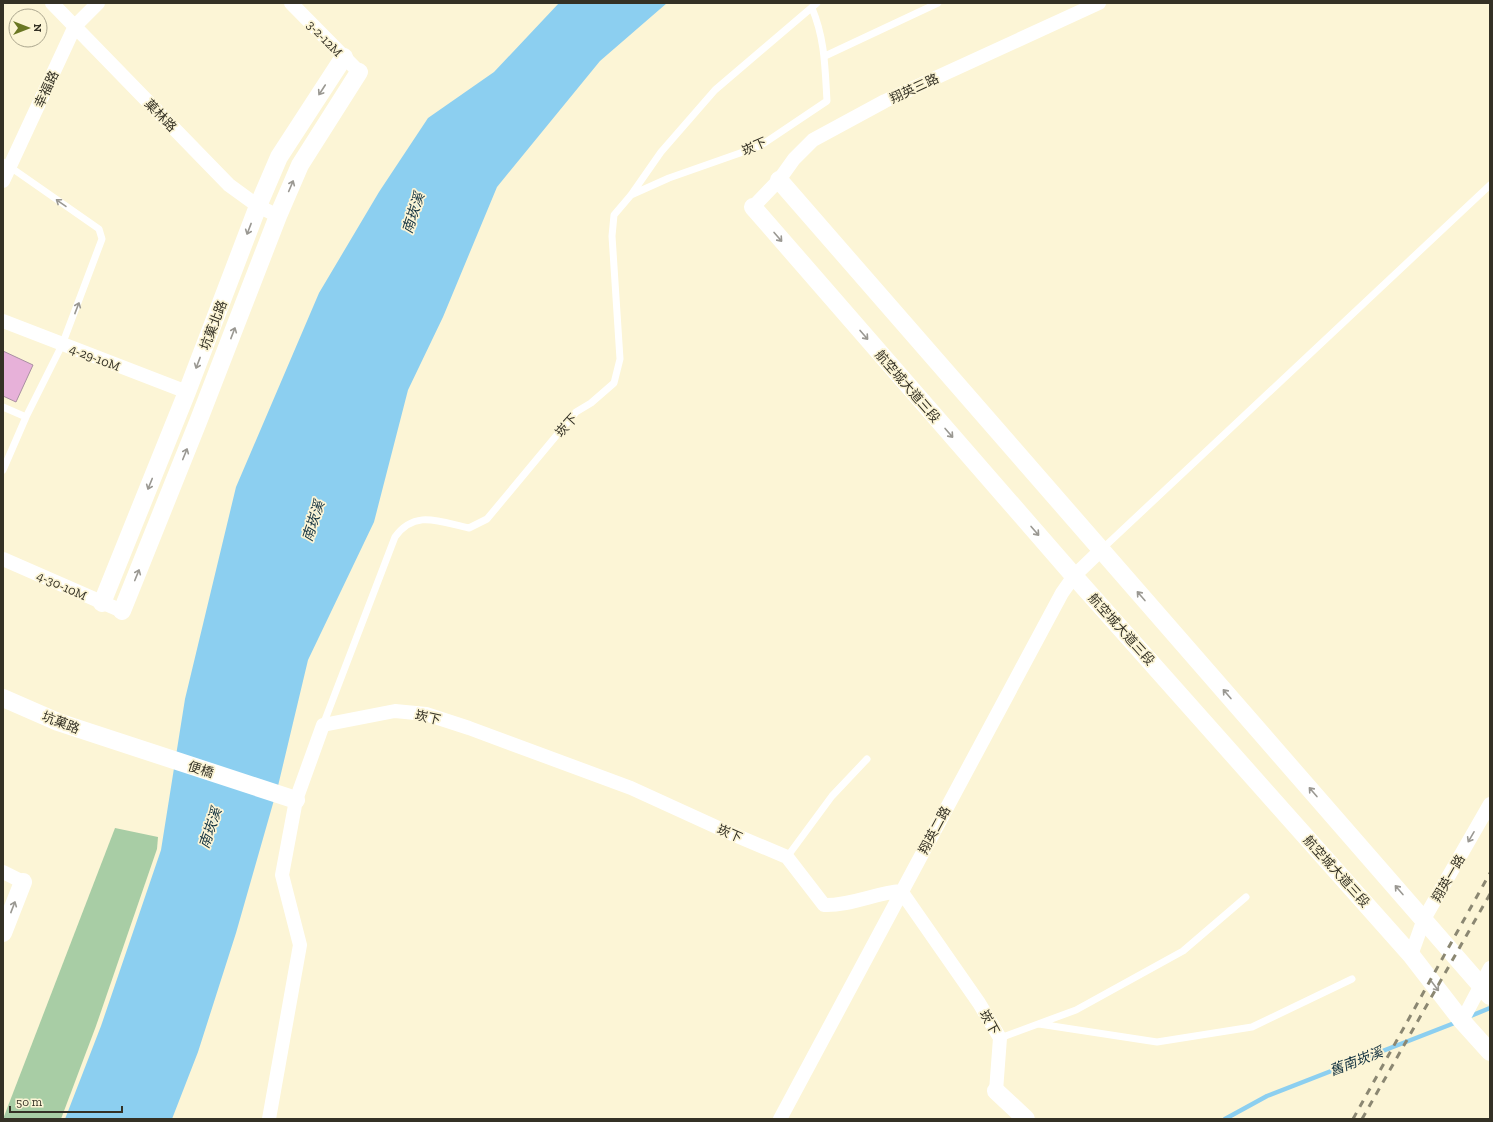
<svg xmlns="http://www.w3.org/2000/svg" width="1493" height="1122" viewBox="0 0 1493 1122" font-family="'Zilla Slab','Noto Sans TC',serif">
	<rect width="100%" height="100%" fill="#fcf5d6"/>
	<path fill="#a8cda5" d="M115,828L158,837L157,849L96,1026L61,1119H3Z"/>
	<path fill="#8ccff0" d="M559,3H667L600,61L497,187L443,317L408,390L374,522L308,660L278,786L236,933L198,1052L172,1119H65L101,1026L161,850L185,699L236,487L319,293L379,192L428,118L494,72Z"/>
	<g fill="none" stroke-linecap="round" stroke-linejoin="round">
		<path stroke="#8ccff0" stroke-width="4.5" d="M1468,1017L1490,1008
			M1225,1119L1267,1096L1457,1022"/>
	</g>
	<path fill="#e7b1d9" stroke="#aa90a3" d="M3,351L33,365L16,402L3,396Z"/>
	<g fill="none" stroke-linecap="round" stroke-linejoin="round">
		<path stroke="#fff" stroke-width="7" d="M825,56L938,3
			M3,162L99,229L102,239L62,345L26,417
			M631,195L669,178L760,146L827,101C825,68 825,39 812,8
			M3,407L26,417L3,470
			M1101,550L1490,185
			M323,725L395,537C415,509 440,522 469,528L487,519L576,412L591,403L614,383L620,359L612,236L614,215L631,195L661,152L715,90L817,3
			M787,857L832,796L867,759
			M1039,1024L1157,1042L1252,1027L1352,979
			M1000,1038L1076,1010L1183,951L1246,897"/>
		<path stroke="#fff" stroke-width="14" d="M52,3L229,185L258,206L278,216
			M291,3L359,72
			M3,181L75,26L98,3
			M753,207L779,180L794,159L813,140L885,101L1099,3
			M3,321L187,392
			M3,559L122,611
			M3,872L23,882
			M1411,955L1424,919L1490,804
			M1462,1021L1490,968
			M269,1119L300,945L282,875L296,800L323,725L395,711L426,714L469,728L631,788L723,830L787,857L824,905C850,906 875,893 901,891L979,1003L1000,1038L996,1091
			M780,1119L1062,593L1074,576L1101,550"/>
		<path stroke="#fff" stroke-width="18" d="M779,180L1490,996
			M753,207L1074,576L1411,955L1462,1021L1490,1052
			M102,603L187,392L258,206L279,157L344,57
			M122,611L198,422L278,216L300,165L359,72
			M3,698L58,722L296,800
			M3,933L23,882
			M996,1091L1026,1119"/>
		<path stroke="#8b8772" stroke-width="3" stroke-dasharray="7 7" stroke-linecap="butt" d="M1353,1119L1490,873
			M1362,1119L1490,894"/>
	</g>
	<defs><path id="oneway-shaft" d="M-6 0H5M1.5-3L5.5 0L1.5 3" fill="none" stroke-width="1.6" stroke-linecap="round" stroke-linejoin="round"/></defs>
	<g stroke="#9a9892">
		<use href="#oneway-shaft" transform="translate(322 90) rotate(123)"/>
		<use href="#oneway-shaft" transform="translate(291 186) rotate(-67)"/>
		<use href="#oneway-shaft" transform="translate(61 203) rotate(-145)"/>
		<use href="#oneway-shaft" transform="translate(249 229) rotate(111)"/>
		<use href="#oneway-shaft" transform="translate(778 237) rotate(49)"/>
		<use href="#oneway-shaft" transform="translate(77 308) rotate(-69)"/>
		<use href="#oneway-shaft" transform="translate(233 333) rotate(-69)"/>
		<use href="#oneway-shaft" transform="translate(864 335) rotate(49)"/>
		<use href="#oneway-shaft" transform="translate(198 363) rotate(111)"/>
		<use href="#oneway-shaft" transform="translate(949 433) rotate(49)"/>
		<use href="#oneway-shaft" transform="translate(185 454) rotate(-68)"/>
		<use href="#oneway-shaft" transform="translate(150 484) rotate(112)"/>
		<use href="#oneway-shaft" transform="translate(1035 531) rotate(49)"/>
		<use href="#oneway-shaft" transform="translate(137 575) rotate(-68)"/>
		<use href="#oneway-shaft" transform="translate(1141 596) rotate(-131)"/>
		<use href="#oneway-shaft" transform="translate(1227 694) rotate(-131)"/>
		<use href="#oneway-shaft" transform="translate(1313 792) rotate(-131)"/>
		<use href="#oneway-shaft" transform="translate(1471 837) rotate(120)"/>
		<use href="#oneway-shaft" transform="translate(1399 890) rotate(-131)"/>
		<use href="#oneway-shaft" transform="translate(13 907) rotate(-69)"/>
		<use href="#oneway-shaft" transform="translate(1435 986) rotate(53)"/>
	</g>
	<g text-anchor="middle" stroke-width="3.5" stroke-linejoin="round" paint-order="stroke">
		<g font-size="13" fill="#343125" stroke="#fcf5d6">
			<text transform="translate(325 38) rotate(46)" y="5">3-2-12M</text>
			<text transform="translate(914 88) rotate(-25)" y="5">翔英三路</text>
			<text transform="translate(46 89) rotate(-65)" y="5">幸福路</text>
			<text transform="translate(161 115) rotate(46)" y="5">菓林路</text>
			<text transform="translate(754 146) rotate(-24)" y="5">崁下</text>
			<text transform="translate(213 325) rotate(-69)" y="5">坑菓北路</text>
			<text transform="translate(95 357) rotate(21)" y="5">4-29-10M</text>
			<text transform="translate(908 386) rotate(49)" y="5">航空城大道三段</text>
			<text transform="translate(566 425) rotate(-48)" y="5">崁下</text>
			<text transform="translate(62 585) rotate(24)" y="5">4-30-10M</text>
			<text transform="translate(1122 629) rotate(48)" y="5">航空城大道三段</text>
			<text transform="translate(428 717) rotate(13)" y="5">崁下</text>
			<text transform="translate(61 722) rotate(21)" y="5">坑菓路</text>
			<text transform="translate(201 769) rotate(18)" y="5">便橋</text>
			<text transform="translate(934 830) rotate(-62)" y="5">翔英二路</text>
			<text transform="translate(730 833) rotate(23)" y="5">崁下</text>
			<text transform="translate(1337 871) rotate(48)" y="5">航空城大道三段</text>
			<text transform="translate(1448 878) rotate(-60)" y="5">翔英一路</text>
			<text transform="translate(990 1022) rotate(61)" y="5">崁下</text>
		</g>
		<g font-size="14" font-style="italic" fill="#12313f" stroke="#fcf5d6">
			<text transform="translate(413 213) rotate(-72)" y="5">南崁溪</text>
			<text transform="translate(313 521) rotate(-72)" y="5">南崁溪</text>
			<text transform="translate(210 828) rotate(-71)" y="5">南崁溪</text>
			<text transform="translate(1356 1061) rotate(-21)" y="5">舊南崁溪</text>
		</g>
	</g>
	<rect width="1493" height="1122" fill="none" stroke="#343125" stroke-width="8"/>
	<g transform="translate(28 28) rotate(90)"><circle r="19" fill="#fcf5d6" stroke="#aca78f"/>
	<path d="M0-3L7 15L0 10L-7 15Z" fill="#6a7723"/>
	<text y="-6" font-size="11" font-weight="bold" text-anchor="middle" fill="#343125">N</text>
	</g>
	<path d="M10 1106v6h112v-6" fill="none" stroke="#343125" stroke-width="2"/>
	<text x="16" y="1106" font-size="12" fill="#343125" stroke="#fcf5d6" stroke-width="3" paint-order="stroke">50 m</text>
</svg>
